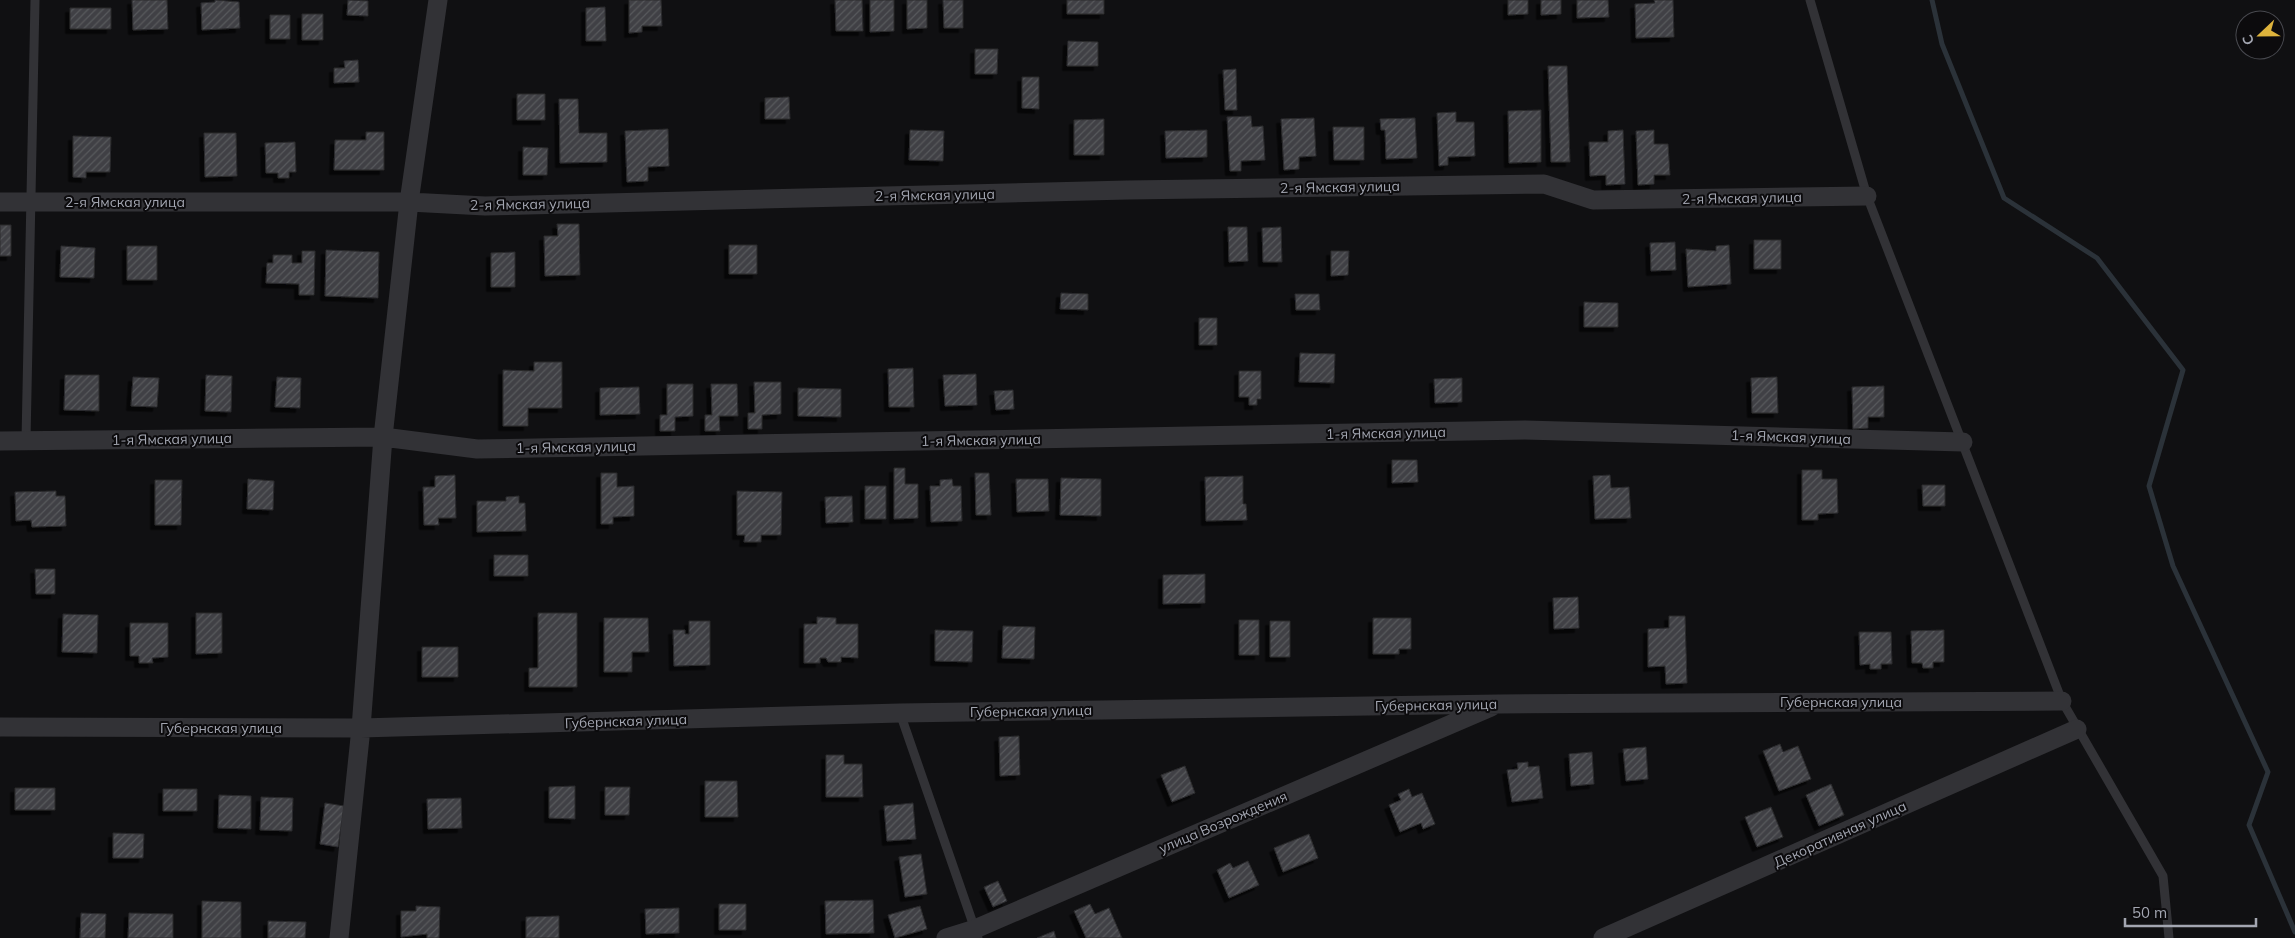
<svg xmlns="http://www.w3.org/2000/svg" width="2295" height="938" viewBox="0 0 2295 938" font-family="Mulish,sans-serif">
	<defs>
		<pattern id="building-hatch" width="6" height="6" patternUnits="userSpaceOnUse" patternTransform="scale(1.25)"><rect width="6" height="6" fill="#404044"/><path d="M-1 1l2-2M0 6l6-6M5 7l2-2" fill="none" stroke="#58595d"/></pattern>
		<filter id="shadow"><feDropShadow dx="-4.5" dy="4.5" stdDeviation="0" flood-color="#0009"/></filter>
	</defs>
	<rect width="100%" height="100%" fill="#101012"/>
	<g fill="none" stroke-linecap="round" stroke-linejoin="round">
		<path stroke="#2b3239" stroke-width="5" d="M1932,0L1942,44L2004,198L2097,258L2183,370L2149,486L2173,566L2268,772L2249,825L2295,932"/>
	</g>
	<path fill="url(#building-hatch)" stroke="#2b2b2d" filter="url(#shadow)" d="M132,0H167L168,29L133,30Z
		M215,0L239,2L240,28L202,30L201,3L215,2Z
		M348,0L368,1V16L347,15Z
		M629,0H661L662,26H642V32L629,33Z
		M835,0H862L863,31H836Z
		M870,0H894V31L870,32Z
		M907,0H927V28L907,29Z
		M943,0H963V28H944Z
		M1067,0H1104V14H1067Z
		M1508,0H1528V14L1508,15Z
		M1541,0H1561V14L1541,15Z
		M1577,0H1608L1609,17L1577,18Z
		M1654,0H1673L1674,37L1636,38L1635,4L1655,3Z
		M605,7L606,41H586V8Z
		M70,8H111V29H70Z
		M302,14H323V40H302Z
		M270,15H290V39H270Z
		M1068,41L1098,42V66H1067Z
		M975,49H998L997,74H975Z
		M358,60L359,82L334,83V68H345L344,61Z
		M1548,66H1567L1570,162H1551Z
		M1236,69L1237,110H1225L1223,70Z
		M1022,77H1039V109L1022,108Z
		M517,94H545V120H517Z
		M789,97L790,119H765V98Z
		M559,99H578L579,133H607V162L560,163Z
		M1541,110V162L1509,163L1508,111Z
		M1456,112V122H1474L1475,156L1448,157V165L1439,166L1437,113Z
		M1251,116L1252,127L1263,126L1265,160L1241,161V171H1230L1227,117Z
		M1314,118L1316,156L1299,157V169L1284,170L1281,119Z
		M1415,118L1417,158L1386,159L1385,130H1381L1380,119Z
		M1104,119V155H1074V120Z
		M1333,127H1364V160H1334Z
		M668,129L669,166L648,167V181L627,182L625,131Z
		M910,130L944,131L943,161L909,160Z
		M1207,130V157L1166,158L1165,131Z
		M1623,130L1625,184L1606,185V175L1590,176L1589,142H1608V131Z
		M1654,130V144H1668L1670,175H1654V184L1638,185L1636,131Z
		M366,132H384V170H334L335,140H366Z
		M204,133H236L237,176L205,177Z
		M73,136L111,137L110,172H86V178L73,177Z
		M295,142L296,172H289V178H278V173H266L265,143Z
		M523,147L548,148L547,175H523Z
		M557,224H579L580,275L545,276L544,236H558Z
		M0,225H11V256H0Z
		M1228,227H1247L1248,261L1229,262Z
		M1281,227L1282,262H1263L1262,228Z
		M1754,240H1781V269H1754Z
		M1675,242L1676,270L1651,271L1650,243Z
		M729,245H757V274H729Z
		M1729,245L1731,284L1688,287L1686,249L1716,251V246Z
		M61,246L95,248L94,278L60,277Z
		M127,246H157V280H127Z
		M326,250L379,252L378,298L325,296Z
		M302,251H315L314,295H299V284L266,283L267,263H273V255H292V263H302Z
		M1331,251H1349L1348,275L1331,276Z
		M515,252V287H491V253Z
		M1061,293L1088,294V310L1060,309Z
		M1295,294H1319L1320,310H1296Z
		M1584,302L1618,303V327H1584Z
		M1199,318H1217V345H1199Z
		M1300,353L1335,354L1334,383L1299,382Z
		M534,362H562V408H528V426H503V370L534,371Z
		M913,368L914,407H889L888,369Z
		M1239,371H1261V399H1257V405H1249V397H1239Z
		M976,374L977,405L945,406L943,375Z
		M65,375H99V411L64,410Z
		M206,375L232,376L231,412L205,411Z
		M133,377L159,378L157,407L131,406Z
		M277,377L301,378L300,408L275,407Z
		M1777,377L1778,413H1752L1751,378Z
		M1462,378V402L1435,403L1434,379Z
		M754,382H781V414L762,415V429H748V413H755Z
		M667,384H693V416L675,417V431H660V415H667Z
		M711,384H737L738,416H719L720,431H705V415H712Z
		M1884,386V417H1868V428L1853,429L1852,387Z
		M639,387L640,414L600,415V388Z
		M798,388L841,389V417L798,416Z
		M1013,390L1014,409L996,410L994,391Z
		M1392,460H1417L1418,482L1392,483Z
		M894,468H905V484H918V518L894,519Z
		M1802,470H1822V479H1837L1838,513L1818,514V520H1802Z
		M601,473H617V487L634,486V516L613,517V524H601Z
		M975,473H989L991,515H976Z
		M455,475L456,518H438L439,525H424L423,487H435V476Z
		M1610,475L1611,488L1629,487L1631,518L1595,519L1593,476Z
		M1243,476V504H1246L1247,520L1206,521L1205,477Z
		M1061,478L1101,479V516L1060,515Z
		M248,479L274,481L273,510L247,509Z
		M952,479L953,486H961L962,521L931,522L930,486H940V480Z
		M1016,479H1048L1049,511L1017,512Z
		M155,480H182L181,525H155Z
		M1922,485H1945V506H1923Z
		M865,486H886V519H865Z
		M56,491V496H65L66,526L32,527L31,520L16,521L15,492Z
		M737,491L782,492L781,535H761V542H744L745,535H737Z
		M519,496V503H525L526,531L477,532V501H506V497Z
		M852,496L853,522L826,523L825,497Z
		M494,555H528V576H494Z
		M35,569H55V594H36Z
		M1205,574V603L1163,604V575Z
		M1578,597L1579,628L1554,629L1553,598Z
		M196,613H222V653L196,654Z
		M538,613H577V687H529V668H538Z
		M63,614L98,615L97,653L62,652Z
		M1669,616H1685L1687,683L1666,684L1665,666L1648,667V629L1669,628Z
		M817,617L836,618V624H858V658L841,657V662H828L826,658H820V663H804V624H817Z
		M604,618H648L649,652H632V672H604Z
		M1373,618H1411V649H1399V654H1373Z
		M1239,620H1259V655H1239Z
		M689,621H710V665L674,666L673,630H685V634H689Z
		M1270,621H1290V657H1270Z
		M130,623H168V657L152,658L153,663H139V656H130Z
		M1003,626L1035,627L1034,659L1002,658Z
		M935,630L973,631L972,662L935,661Z
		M1944,630V662H1933V668H1923L1922,663H1912L1911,631Z
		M1859,632H1891L1892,664H1881V669H1870V664L1860,665Z
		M422,647H458V677H422Z
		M1019,736L1020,775L1000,776L999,737Z
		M1780,744L1783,752L1798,746L1811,779L1779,791L1763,751Z
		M1646,747L1648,779L1626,781L1623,749Z
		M1592,752L1594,784L1571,786L1569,754Z
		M826,755H844V764H862L863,797H826Z
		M1528,762V767L1539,766L1543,798L1512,802L1507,770L1518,769L1517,763Z
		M1185,766L1195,793L1172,802L1161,775Z
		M705,781H737L738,817H705Z
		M1831,784L1844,815L1819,826L1806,795Z
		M575,786V819L549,818V787Z
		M605,787H630L629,815H605Z
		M15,788H55V810H15Z
		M163,789H197V811H163Z
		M1409,789L1412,797L1422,793L1435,824L1423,829L1421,823L1400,832L1389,805L1401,800L1398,794Z
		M219,795L251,796V829L218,828Z
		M261,797L293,798L292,831L260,830Z
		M461,798L462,828L428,829L427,799Z
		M325,803L344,806L338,847L320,844Z
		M913,803L916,839L887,841L884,806Z
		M1771,807L1783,837L1757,847L1745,817Z
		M113,833L144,834L143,858H113Z
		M1309,834L1318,858L1283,872L1274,848Z
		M921,854L927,894L905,897L899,857Z
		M1248,861L1259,885L1229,898L1217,870L1230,863L1233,868Z
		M998,881L1007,901L993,907L984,887Z
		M873,900L874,933L826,934L825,901Z
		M202,901L241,902V938H202Z
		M719,904H746V930H719Z
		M1090,904L1095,914L1109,908L1122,938H1086L1074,911Z
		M416,906L440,907L439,938H427V934L401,937V911H416Z
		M920,906L927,929L895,938L888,915Z
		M679,908V933L646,934L645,909Z
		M81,913L106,914L105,938H80Z
		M129,913L173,914V938H128Z
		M559,916V938H526V917Z
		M268,921L306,922L305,938H268Z
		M1054,931L1056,938H1037Z"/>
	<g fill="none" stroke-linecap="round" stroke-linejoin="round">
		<path stroke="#323236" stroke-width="9" d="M1810,0L1867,196L2062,701L2163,876L2169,938
			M26,440L35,0
			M900,713L978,938"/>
		<path stroke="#323236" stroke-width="19" d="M0,202H409L485,206L1127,190L1544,184L1593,200L1867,196
			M0,441L383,437L477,449L1525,430L1963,442
			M0,727L361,728L900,713L1499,704L2062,701
			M339,938L361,728L383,437L409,202L438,0
			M946,938L975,929L1491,707
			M1603,938L2077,729"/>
	</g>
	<g text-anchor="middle" stroke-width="4" stroke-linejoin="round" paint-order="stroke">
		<g font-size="14" fill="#a3a6b1" stroke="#0c0b0d">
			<text transform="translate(1340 187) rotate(-1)" y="5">2-я Ямская улица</text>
			<text transform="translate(935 195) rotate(-1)" y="5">2-я Ямская улица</text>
			<text transform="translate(1742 198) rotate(-1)" y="5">2-я Ямская улица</text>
			<text x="125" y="207">2-я Ямская улица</text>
			<text transform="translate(530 204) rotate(-1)" y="5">2-я Ямская улица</text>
			<text transform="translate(1386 433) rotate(-1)" y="5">1-я Ямская улица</text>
			<text transform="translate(1791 437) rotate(2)" y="5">1-я Ямская улица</text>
			<text transform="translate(172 439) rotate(-1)" y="5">1-я Ямская улица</text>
			<text transform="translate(981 440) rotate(-1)" y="5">1-я Ямская улица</text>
			<text transform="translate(576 447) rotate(-1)" y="5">1-я Ямская улица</text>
			<text x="1841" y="707">Губернская улица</text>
			<text transform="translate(1436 705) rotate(-1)" y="5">Губернская улица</text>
			<text transform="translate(1031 711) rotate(-1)" y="5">Губернская улица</text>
			<text transform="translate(626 721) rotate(-2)" y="5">Губернская улица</text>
			<text x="221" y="733">Губернская улица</text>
			<text transform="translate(1223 822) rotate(-23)" y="5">улица Возрождения</text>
			<text transform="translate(1840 834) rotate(-24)" y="5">Декоративная улица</text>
		</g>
	</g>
	<g transform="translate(2260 35) rotate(248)"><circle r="24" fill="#0c0b0d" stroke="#48494f"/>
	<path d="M0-4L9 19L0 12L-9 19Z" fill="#deb33c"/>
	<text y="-8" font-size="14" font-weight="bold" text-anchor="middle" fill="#a3a6b1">С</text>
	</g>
	<path d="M2125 918v8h131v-8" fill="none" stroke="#a3a6b1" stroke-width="2.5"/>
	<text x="2132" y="918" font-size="15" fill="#a3a6b1" stroke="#0c0b0d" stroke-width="4" paint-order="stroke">50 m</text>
</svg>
